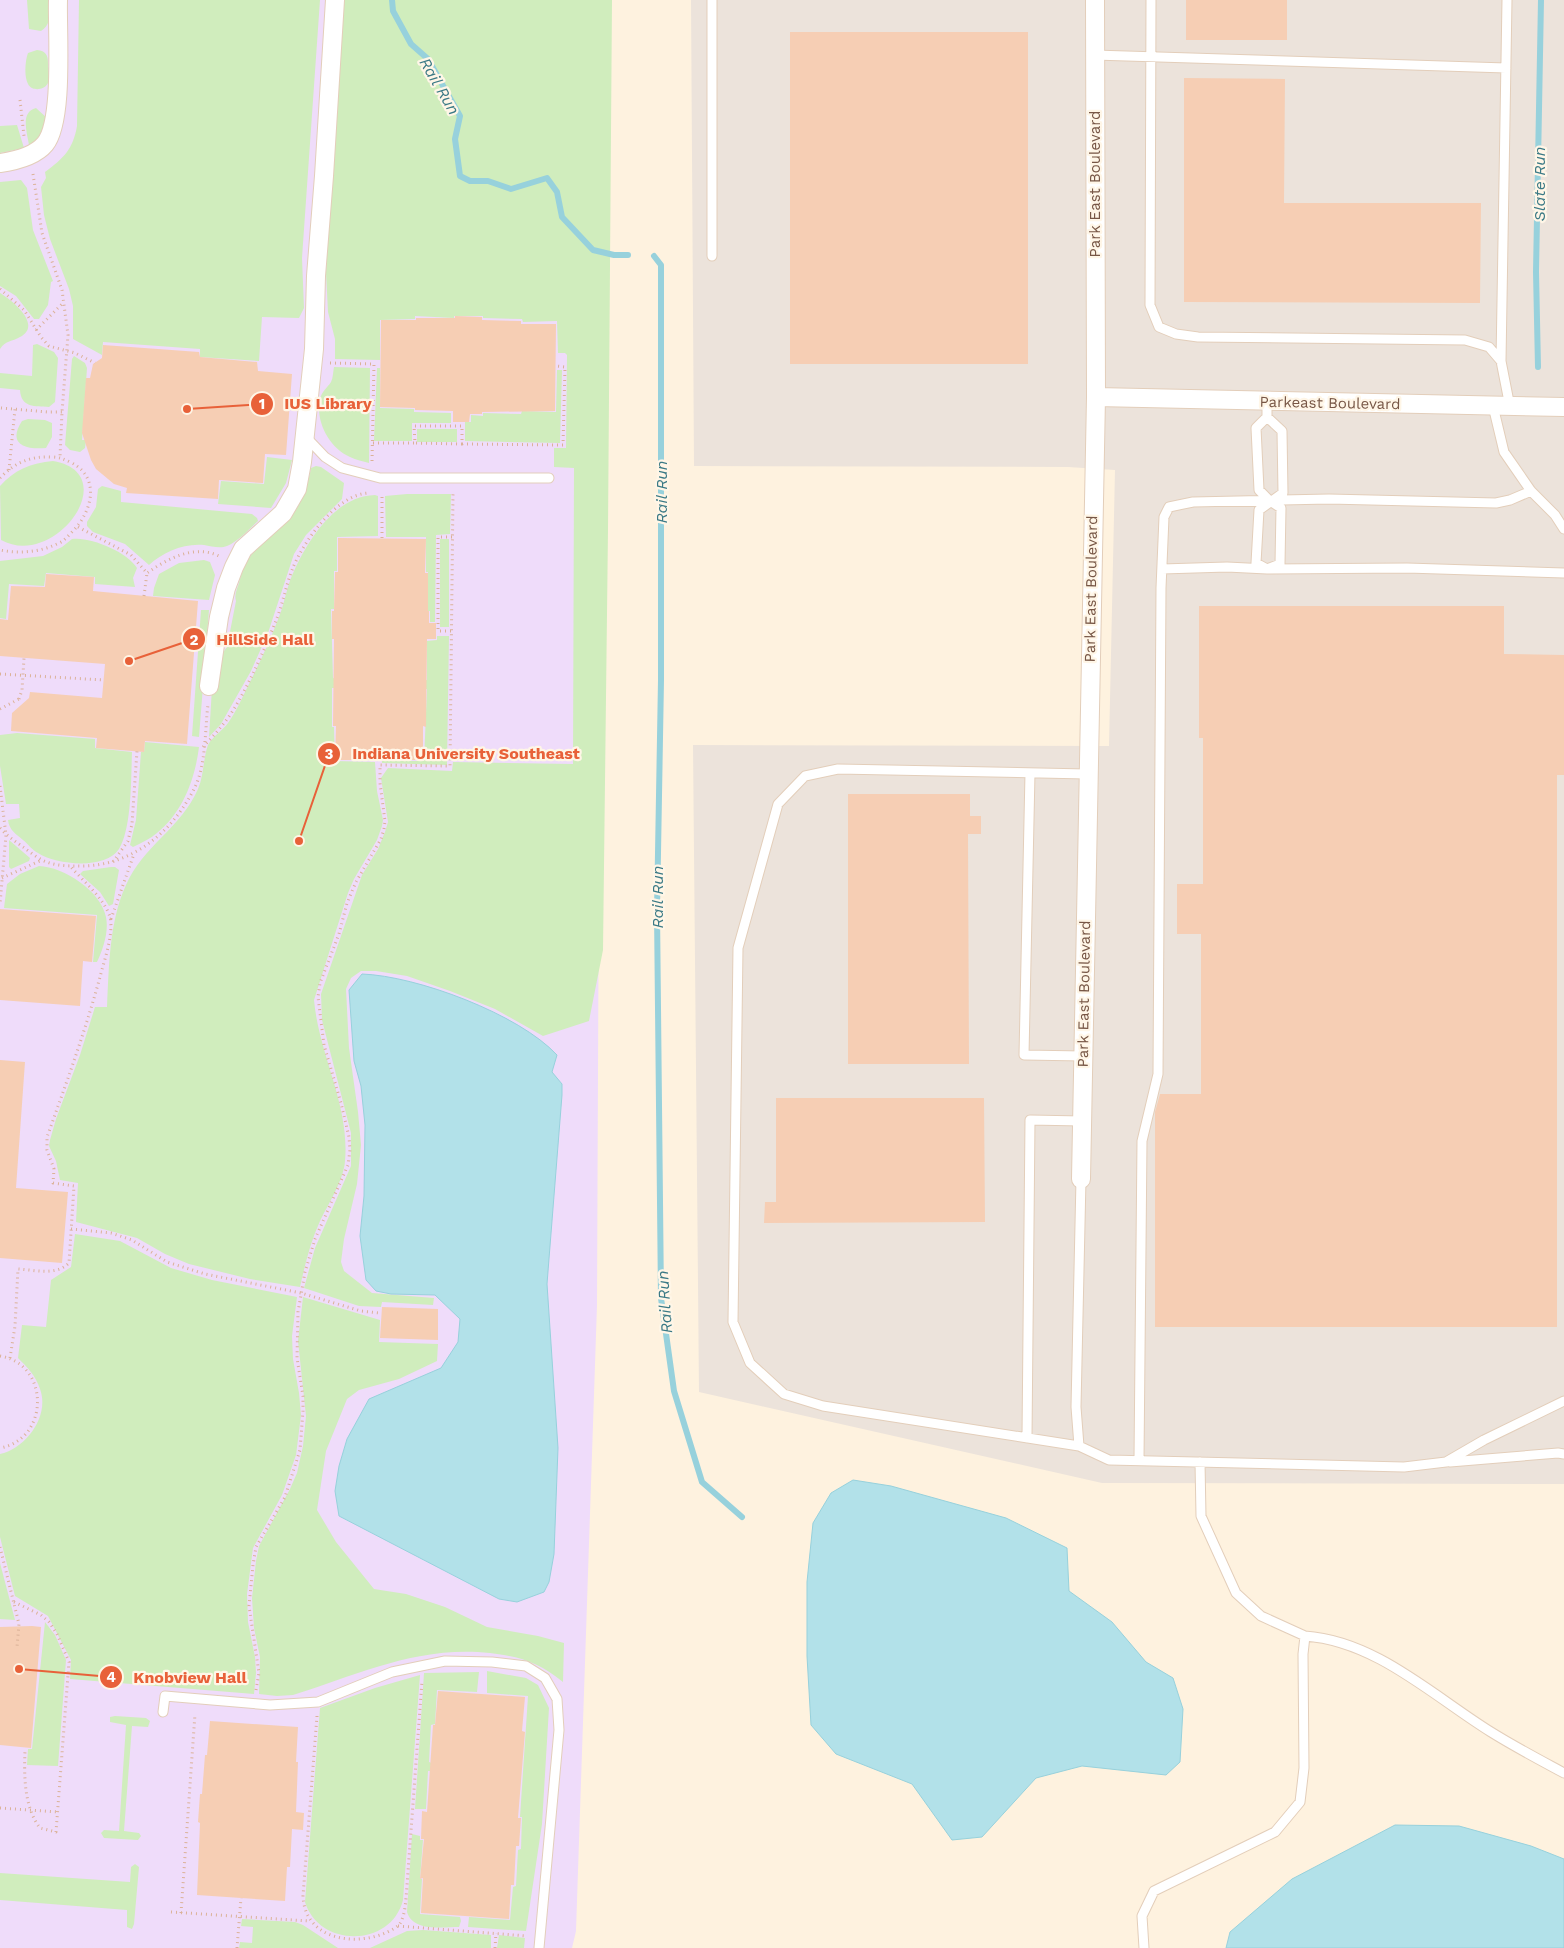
<svg xmlns="http://www.w3.org/2000/svg" width="1564" height="1948" viewBox="0 0 1564 1948" font-family="'Work Sans',sans-serif">
	<rect width="100%" height="100%" fill="#fef2df"/>
	<path fill="#ece3db" d="M691,0H1564V1484L1102,1483L699,1392L693,745L1109,746L1115,470L1068,467L694,466Z"/>
	<path fill="#efdcfa" d="M0,0H606L601,376L597,1305L576,1931L572,1948H0Z"/>
	<path fill="#d0edbd" d="M27,0H50C50,12 52,24 41,31L29,29Z
		M79,0H320L302,258L304,308L299,318L262,317L259,361L200,357V349L103,342L102,355L73,339V306L69,289L50,239L44,215L41,187L46,178L45,172C64,158 73,149 77,126Z
		M342,0H612L608,530L603,950L589,1021L543,1036L495,1009L450,991L407,976L376,971H361L351,978L346,989L349,1048L358,1112L361,1145L357,1184L344,1239L341,1262L344,1271L372,1293L434,1298L433,1305L382,1302L381,1307L359,1306L304,1288L315,1248L351,1166V1133L322,1020L321,994L362,875L378,849L385,832L388,822L381,778L388,768L452,771L453,762L573,764L574,468L554,467V448H566L567,355L565,353H558L557,321L523,322L522,319L483,318V316H454V318L415,316V319L380,320V360L335,359V339L328,312L326,273Z
		M37,50C46,51 48,55 48,63C48,69 50,78 48,83C45,90 32,92 28,84C24,77 25,61 28,53Z
		M36,108L47,118C45,131 42,139 29,145C27,132 20,112 36,108Z
		M17,125L24,148L0,153V126Z
		M21,180L27,188L33,230L53,281L51,282L48,305L39,319H34L16,296L0,286V182Z
		M0,293C12,300 43,325 20,337C12,342 6,340 0,349Z
		M37,344L54,352L58,358L55,402L49,407C35,406 21,408 20,390L0,388V373L32,376L33,345Z
		M74,356L85,363L87,368L82,440H86L85,448L80,452L70,450L65,445L72,359Z
		M334,367L370,368L369,463C363,461 356,460 350,457C329,448 315,421 320,399C322,391 327,388 331,382C333,378 333,372 334,367Z
		M377,368H380V408L414,409V412L451,413V423H412V441H374Z
		M557,370H562L560,443L465,441V422H471V415L483,416V413L521,414L522,411L556,412Z
		M28,419L45,420L52,423V437L46,448C25,450 7,444 22,421Z
		M417,429H457V442H417Z
		M267,457L292,460L286,483L271,508L218,504L221,481L264,484Z
		M53,461C125,473 55,570 1,540L0,486C14,470 31,463 53,461Z
		M316,466L321,467L344,483L342,499L306,535L294,554L268,633L251,671L221,724L209,737L212,688L224,651L227,647L236,601C234,595 237,589 239,583C241,574 244,565 249,558C261,541 281,531 293,514C303,501 308,484 311,468Z
		M102,486L121,491V502L252,514L257,518L258,521C249,529 238,542 227,546C220,549 211,546 204,545C184,543 163,552 149,565L125,544L93,532L87,526V522L96,507L98,489Z
		M407,494H451L450,534L436,535L435,622H430V611H428V572H426V537H386L385,496Z
		M375,495L378,496V536L337,537V571H334V609H331L333,678L336,679L335,688H332V727H334L335,761L375,762L377,791L383,820L382,826L377,840L354,879L348,893L314,1000C319,1055 350,1106 345,1161C344,1179 328,1205 320,1221C310,1243 305,1265 300,1287L250,1279L189,1264L165,1254L137,1238L76,1222L78,1183L60,1180L56,1161L49,1146L50,1140L56,1119L80,1055L95,1007H107C109,967 109,922 126,885C143,846 181,828 198,789C204,775 203,759 208,745C212,737 223,730 228,723C236,712 242,698 248,686C259,664 270,641 279,617C285,602 287,585 294,571C309,538 336,496 375,495Z
		M72,539C89,536 128,552 137,568L133,578L135,587L95,584V577L46,573L44,586L9,584L6,619L0,618V561L43,556L62,547Z
		M440,539H449V627H440Z
		M204,560L210,562L215,575L209,600L153,596L154,588L159,574L179,563Z
		M201,610H209L199,737L192,736Z
		M437,636H449L447,765L382,763V761H424L427,689H424V680H427V641L437,640Z
		M17,733L95,739V748L132,752C131,777 132,828 119,849C106,870 56,865 38,853C32,850 28,844 23,840C16,834 9,830 8,820L20,818L19,804H6L0,766V735Z
		M145,742L199,747C195,779 183,812 157,833C150,839 141,843 133,847L130,845L136,820L141,752H144Z
		M9,840L30,858L29,861L11,869L9,867Z
		M39,866C64,867 101,891 106,917C109,932 103,949 97,962H93L97,915L4,908L7,884L20,874Z
		M111,867H115L119,870L113,904L109,906L100,892L80,874L83,871Z
		M75,1234L120,1241L171,1268L212,1280L297,1297L292,1336L293,1359L299,1393L301,1415L296,1455L282,1495L253,1548L247,1594L248,1622L255,1657L256,1673L254,1694L70,1679L71,1660L48,1616L15,1596L0,1537V1454C26,1448 50,1416 40,1389C36,1376 27,1367 18,1358L22,1325L46,1327L51,1280L71,1267Z
		M303,1297L380,1320L379,1342L438,1344L437,1361L399,1379L359,1390L347,1399L326,1451L317,1510L336,1542L374,1589L406,1594L445,1607L487,1627L538,1636L564,1643L563,1682C538,1662 521,1657 490,1653C419,1645 359,1674 293,1695L277,1696L259,1694L260,1657L254,1628L252,1598L256,1561L259,1546L290,1489L297,1473L303,1446L306,1416L298,1341Z
		M0,1563L15,1620L0,1619Z
		M45,1622L55,1635L66,1660L58,1766L27,1765L28,1749H32Z
		M487,1671L526,1678L538,1685L549,1708L542,1824L526,1931L468,1927L469,1917L510,1920L513,1887L516,1886L518,1850L521,1849L522,1817H520L528,1696L487,1693Z
		M479,1672L477,1692L437,1690L435,1724L431,1725L429,1762L432,1763L431,1771H428L426,1809H415L424,1673Z
		M420,1675L403,1900C391,1948 319,1948 305,1902L320,1708L375,1688Z
		M115,1716L146,1718L150,1721L148,1727L132,1726L124,1831L139,1833L141,1836L138,1840L104,1838L101,1833L104,1830L119,1831L126,1725L110,1722V1717Z
		M412,1834L420,1836V1840H423L420,1879H422L420,1914L460,1917L461,1921L459,1927C442,1927 413,1932 407,1912Z
		M135,1864L139,1867L134,1924L132,1929L127,1927V1910L0,1900V1873L130,1882L131,1867Z
		M242,1919L295,1922L303,1925L338,1948H239L240,1942L252,1943L253,1927L241,1926Z
		M423,1930L491,1935V1948H370L407,1931Z
		M499,1935L525,1938L524,1948H497Z"/>
	<path fill="#b2e1e9" stroke="#97d1dc" d="M362,974C417,976 519,1014 557,1055L552,1072L562,1084V1095L547,1284L558,1448L554,1554L549,1582L544,1592L517,1602L499,1599L339,1516L335,1491L339,1466L347,1439L369,1399L441,1368L458,1342L460,1319L435,1295L391,1294L376,1291L366,1280L360,1236L364,1196L365,1125L361,1086L354,1061L349,990Z
		M853,1480L891,1486L1006,1518L1067,1548L1069,1591L1112,1622L1146,1662L1173,1678L1183,1709L1180,1762L1166,1775L1082,1766L1036,1778L982,1837L952,1840L912,1784L836,1754L811,1725L807,1656V1582L813,1523L831,1493Z
		M1395,1825L1459,1826L1531,1846L1564,1859V1948H1226L1230,1932L1292,1879Z"/>
	<g fill="none" stroke-linecap="round" stroke-linejoin="round">
		<path stroke="#97d1dc" stroke-width="6" d="M392,0L393,11L411,44L428,59L460,116L455,139L460,176L470,181H488L511,189L547,178L557,192L562,217L593,250L614,255H628
			M654,256L661,265V680L657,911L661,1298L674,1391L702,1482L742,1517
			M1538,367L1536,272L1541,0"/>
	</g>
	<path fill="#f6ceb4" d="M1186,0H1287V40H1186Z
		M790,32H1028V364H790Z
		M1184,78L1285,79L1284,203H1481L1480,303L1184,302Z
		M455,316L482,317V320L521,321V324H556L555,411L482,412V414H470L469,422H453V411L415,410V408L380,407L381,320H416V318H455Z
		M103,345L199,352L200,357L257,362L258,371L292,374L286,455L265,454L263,483L219,480L218,499L126,493L127,488L114,484L96,469L91,460L82,433L86,378H90L93,364L102,358Z
		M338,538L426,539L425,573H428V611H429V623H436V639H427L426,727L423,726V760H335L336,726H333L334,639H332V611H334L335,572H338Z
		M46,574L94,577L93,591L198,601L187,744L145,741L144,752L96,748L97,738L11,731L12,713L29,698L30,692L102,698L105,664L0,656V619L8,620L11,586L45,587Z
		M1199,606H1504V654L1564,655V775H1557V1327H1155V1112L1160,1094H1201V934H1177V884H1203V738H1199Z
		M848,794H970V816H981V834H968L969,1064H848Z
		M0,909L96,916L92,962L83,961L80,1006L0,1000Z
		M0,1060L25,1062L16,1188L68,1192L62,1263L0,1258Z
		M776,1098H984L985,1222L764,1223L765,1202H776Z
		M382,1307L438,1309V1340L380,1338Z
		M32,1626L41,1627L31,1748L0,1745V1627Z
		M438,1691L525,1697L522,1731L525,1732L518,1818H521L519,1846H516L514,1885H511L509,1919L421,1913L423,1878L420,1879L424,1839H421L422,1811L427,1812L433,1725H435Z
		M210,1721L298,1727L296,1762H298L296,1812L304,1813L303,1830L292,1829L290,1867H287L285,1901L197,1895L200,1823L198,1822L200,1794H202L205,1755H207Z"/>
	<g fill="none" stroke-linecap="round" stroke-linejoin="round">
		<defs>
			<path id="lane" d="M1151,0L1150,305L1159,327L1176,334L1198,337L1465,340L1489,347L1501,361
				M1507,0L1501,361L1510,407
				M1094,55L1506,68
				M712,256V0
				M1267,401V417L1256,428L1259,490L1270,501L1281,508L1280,564L1267,569L1256,563L1259,510L1283,493L1282,431L1267,417
				M1493,406L1504,452L1531,491L1555,515L1564,529
				M305,436L325,457L342,468L380,478H549
				M1162,569L1227,567L1267,569L1407,568L1564,573
				M1030,773L1024,1055L1083,1056
				M1081,1179L1076,1407L1079,1446L1109,1460L1404,1467L1446,1462L1484,1440L1564,1401
				M1027,1438L1030,1120L1082,1121
				M1079,1446L823,1406L784,1394L750,1363L733,1322L738,948L778,804L805,776L838,769L1087,774
				M1139,1460L1142,1141L1158,1074L1161,588L1164,517L1169,507L1193,502L1329,499L1496,503L1510,500L1531,491
				M1200,1462L1201,1516L1236,1593L1261,1616L1305,1636
				M1450,1462L1558,1453L1564,1454
				M163,1712L165,1696L270,1705L318,1702L392,1672L445,1661L492,1662L526,1666L545,1678L557,1699L559,1730L539,1948
				M1144,1948L1142,1916L1154,1891L1275,1832L1300,1802L1304,1768L1303,1654L1305,1636C1376,1641 1433,1696 1491,1732C1515,1747 1540,1760 1564,1773"/>
			<path id="street" d="M0,163C14,161 35,156 45,144C64,121 57,32 58,0
				M1096,397L1564,407
				M209,686L219,617L226,588L234,567L243,549L283,513L297,489L302,462L314,349L316,276L324,176L335,0
				M1081,1179L1096,397L1095,0"/>
		</defs>
		<use href="#lane" stroke="#e3ceba" stroke-width="11"/>
		<use href="#street" stroke="#e3ceba" stroke-width="20"/>
		<path stroke="#dbb298" stroke-width="3" stroke-dasharray="1 4" stroke-linecap="butt" d="M20,100L24,136
			M33,174L42,233L62,290L68,335L62,412L60,457
			M0,289L24,310L41,337L49,346L75,353L95,363
			M36,330L64,302
			M330,363L374,364L372,462
			M1,408L48,412H62
			M373,443H415L414,426H462V444L415,443
			M462,444L563,445L565,367L556,366
			M9,470L15,409
			M0,478C14,463 30,456 51,457C59,457 64,459 72,463C102,479 91,514 71,533C67,537 64,541 59,543C41,552 20,554 0,550
			M78,527L131,555L147,573C167,559 194,544 219,556
			M382,538V493
			M144,596L147,573
			M451,631H438V537H453
			M0,674L104,680
			M0,709L19,699
			M203,747C216,733 229,719 238,702C253,676 266,646 277,618C283,602 286,586 292,570C303,542 337,493 370,493
			M0,786L6,835L0,904
			M0,828C7,836 15,841 23,847C29,851 36,857 42,860C54,866 67,866 79,866C131,867 173,832 195,787C206,765 205,729 208,704
			M113,862L128,841L132,824L137,751
			M2,878L42,860
			M111,919L134,854
			M71,1229L111,1233L132,1240L167,1262L205,1274L301,1293L361,1311L379,1313
			M0,1356C50,1364 50,1439 0,1448
			M10,1358L15,1326L18,1269C35,1270 56,1276 69,1263L74,1186L53,1183L54,1169L47,1150V1137C66,1084 85,1032 100,977C104,961 114,934 110,917C104,898 83,881 70,866
			M0,1547L19,1624L17,1647
			M14,1602L41,1615L49,1622L57,1634L69,1662L56,1832L40,1828C24,1807 24,1776 25,1751
			M256,1690L259,1673L249,1606L253,1565L256,1547L285,1497L300,1450L303,1411V1396L297,1358L298,1312L305,1272L315,1239L348,1165L350,1150L349,1137L341,1103L324,1045L318,997L320,983L339,934L347,903L356,882L381,839L384,829L385,821L380,783V765L450,766L453,493
			M317,1716L303,1896C305,1946 370,1948 399,1925C404,1918 405,1908 406,1899L422,1681
			M0,1808L58,1812
			M171,1912L309,1921
			M181,1913L195,1714
			M398,1926L527,1936
			M237,1948L241,1898
			M495,1948L496,1933"/>
		<use href="#lane" stroke="#fff" stroke-width="9"/>
		<use href="#street" stroke="#fff" stroke-width="18"/>
		<path stroke="#dbb298" stroke-width="3" stroke-dasharray="1 4" stroke-linecap="butt" d="M19,699L22,690L24,658"/>
	</g>
	<g text-anchor="middle" stroke-width="4.5" stroke-linejoin="round" paint-order="stroke">
		<g font-size="15" fill="#775645" stroke="#fff6e7">
			<text transform="translate(1095 184) rotate(-90)" y="5">Park East Boulevard</text>
			<text transform="translate(1330 403) rotate(1)" y="5">Parkeast Boulevard</text>
			<text transform="translate(1091 589) rotate(-89)" y="5">Park East Boulevard</text>
			<text transform="translate(1084 994) rotate(-89)" y="5">Park East Boulevard</text>
		</g>
		<g font-size="16" font-style="italic" fill="#3a7985" stroke="#fff6e7">
			<text transform="translate(440 86) rotate(60)" y="6">Rail Run</text>
			<text transform="translate(1539 184) rotate(-90)" y="6">Slate Run</text>
			<text transform="translate(661 492) rotate(-90)" y="6">Rail Run</text>
			<text transform="translate(657 897) rotate(-90)" y="6">Rail Run</text>
			<text transform="translate(664 1302) rotate(-94)" y="6">Rail Run</text>
		</g>
	</g>
	<path fill="none" stroke="#e86139" stroke-width="2" d="M187 409L262 404M129 661L194 639M299 841L329 754M19 1669L111 1677"/>
	<g fill="#e86139" stroke="#fff6e7" stroke-width="2">
		<circle cx="187" cy="409" r="5"/>
		<circle cx="129" cy="661" r="5"/>
		<circle cx="299" cy="841" r="5"/>
		<circle cx="19" cy="1669" r="5"/>
		<circle cx="262" cy="404" r="12"/>
		<circle cx="194" cy="639" r="12"/>
		<circle cx="329" cy="754" r="12"/>
		<circle cx="111" cy="1677" r="12"/>
	</g>
	<g font-size="15" text-anchor="middle" font-weight="bold" fill="#fff">
		<text x="262" y="409">1</text>
		<text x="194" y="645">2</text>
		<text x="329" y="759">3</text>
		<text x="111" y="1682">4</text>
	</g>
	<g font-size="16" text-anchor="middle" font-weight="bold" fill="#e86139" stroke="#fff6e7" stroke-width="4.5" stroke-linejoin="round" paint-order="stroke">
		<text x="328" y="409">IUS Library</text>
		<text x="265" y="645">HillSide Hall</text>
		<text x="466" y="759">Indiana University Southeast</text>
		<text x="190" y="1683">Knobview Hall</text>
	</g>
</svg>
